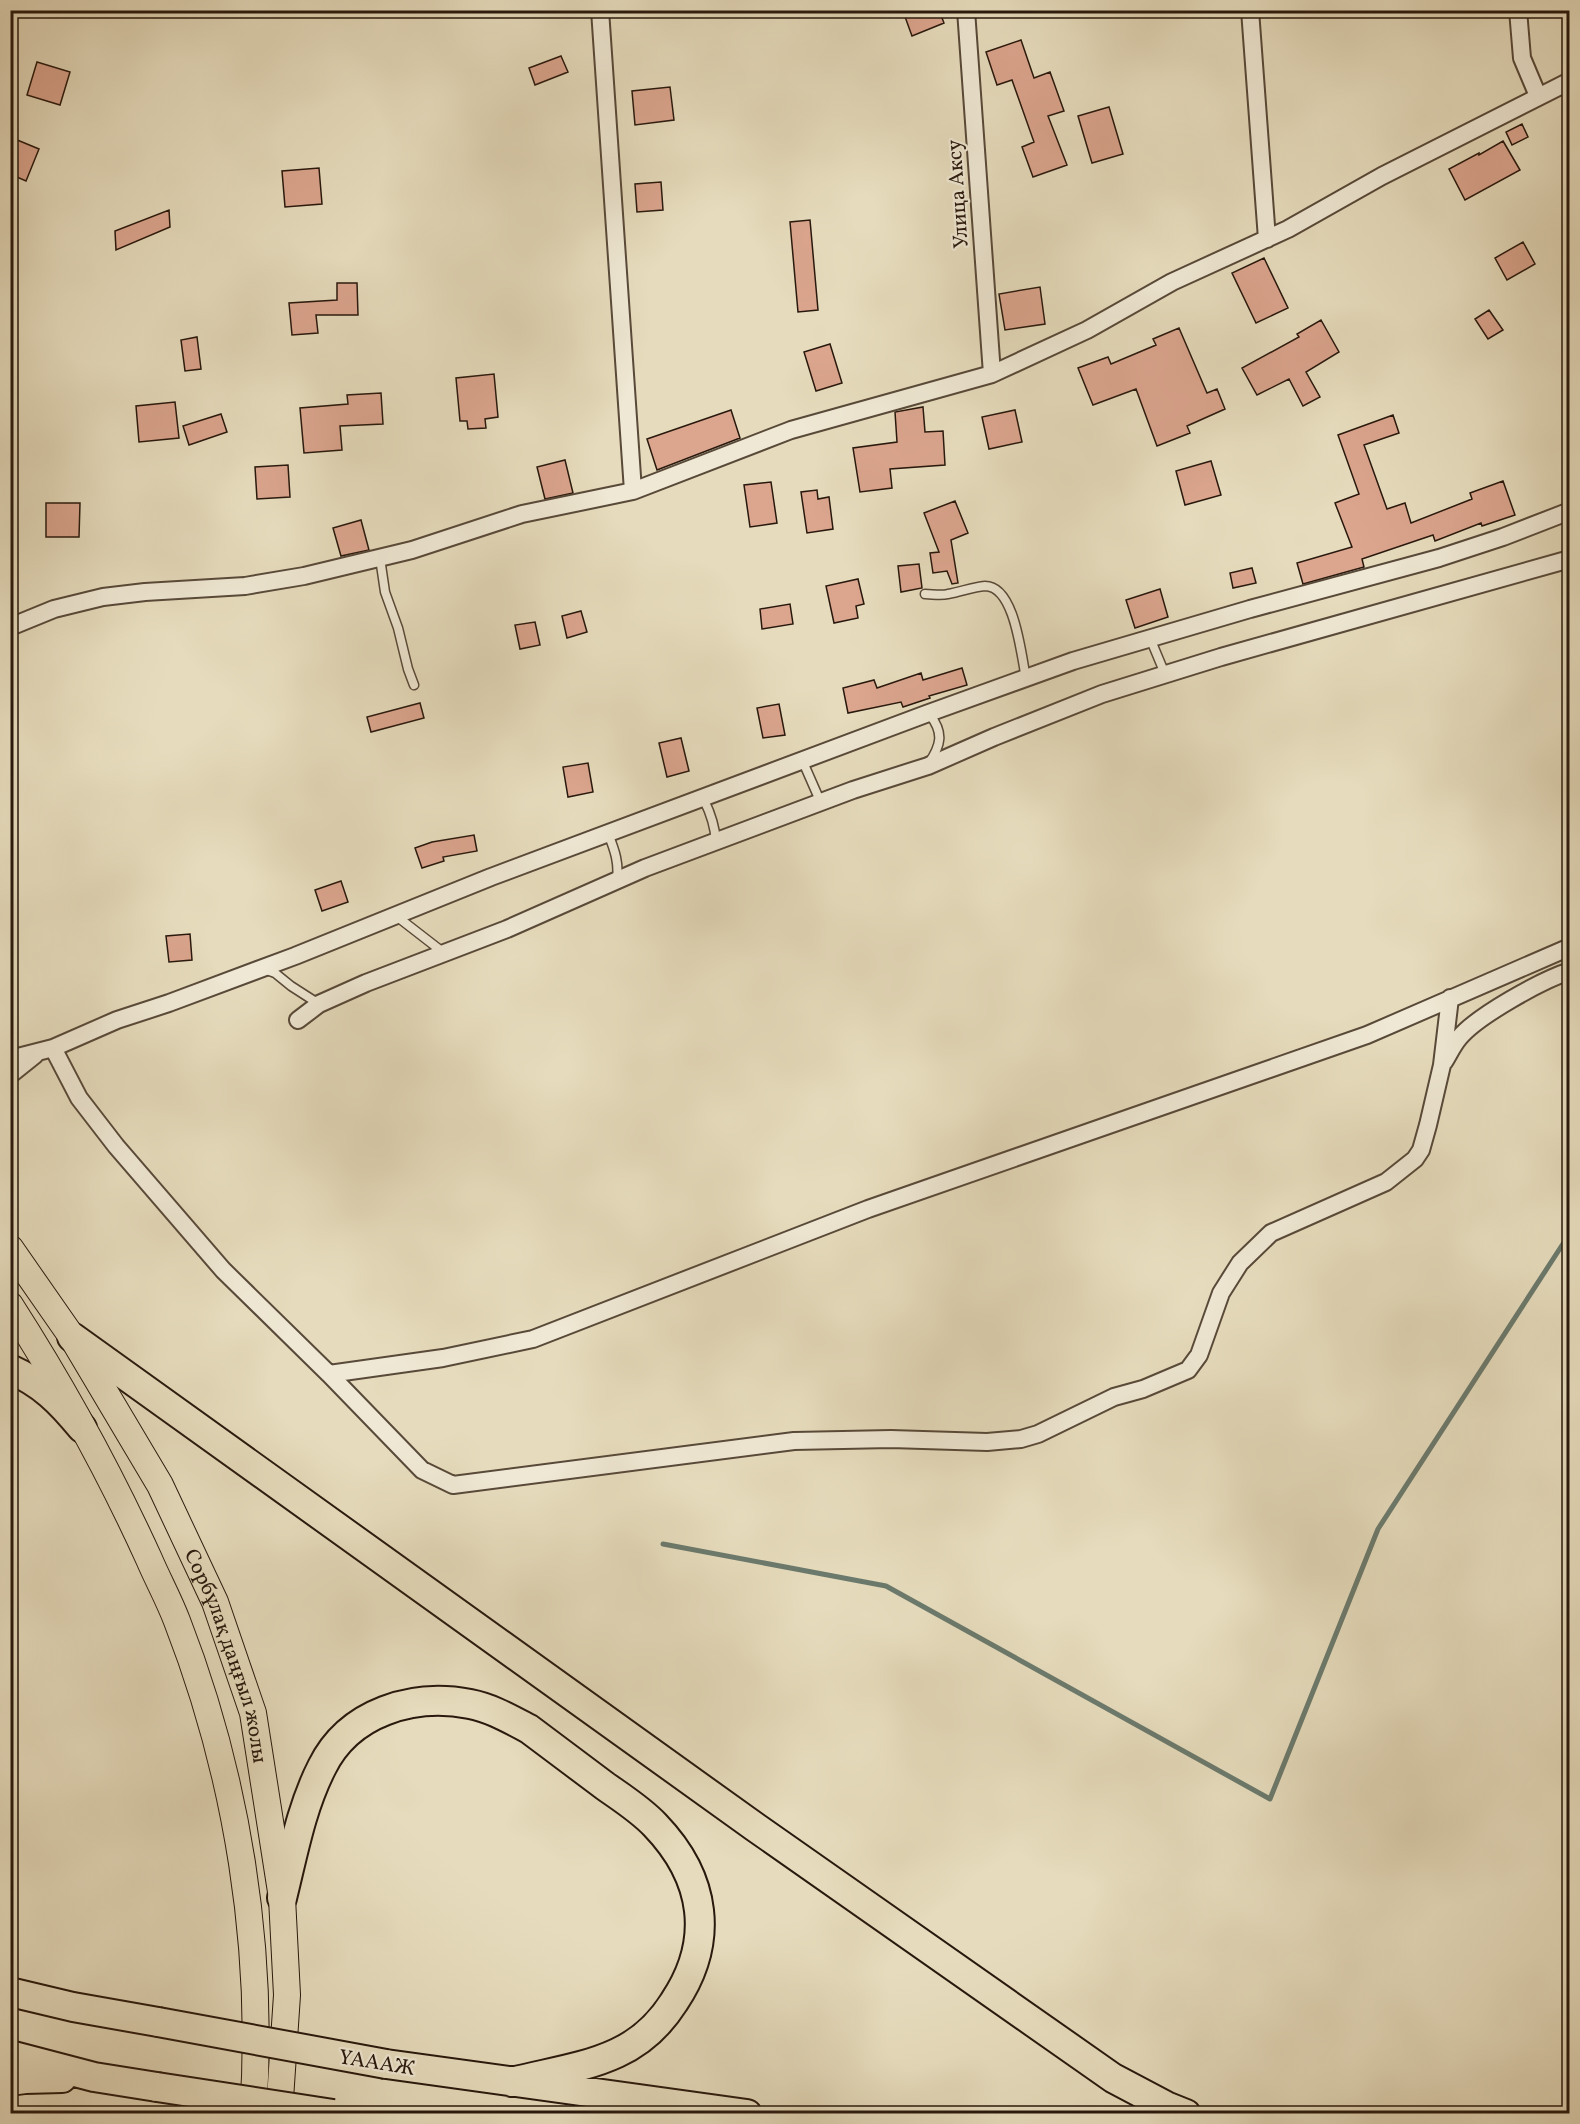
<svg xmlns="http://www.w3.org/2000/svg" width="1580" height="2124" viewBox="0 0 1580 2124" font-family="Vollkorn,serif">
	<rect width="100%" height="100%" fill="#e6dcbd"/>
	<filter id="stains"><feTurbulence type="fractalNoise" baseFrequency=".00333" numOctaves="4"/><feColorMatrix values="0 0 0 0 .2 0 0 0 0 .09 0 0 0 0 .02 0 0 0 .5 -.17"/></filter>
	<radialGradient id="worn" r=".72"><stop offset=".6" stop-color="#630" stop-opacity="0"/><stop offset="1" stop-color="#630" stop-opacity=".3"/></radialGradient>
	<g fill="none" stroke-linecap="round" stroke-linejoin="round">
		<path stroke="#6b7a6d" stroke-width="5" d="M663,1544L886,1586L1270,1799L1378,1529L1570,1233"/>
	</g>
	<path fill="#dba58e" stroke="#28180d" stroke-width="1.5" d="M914,10H939L944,23L912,36L904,14Z
		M1021,40L1034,78L1050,72L1064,111L1048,116L1067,165L1033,177L1022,147L1034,142L1012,80L997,85L986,52Z
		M561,56L568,72L535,85L529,68Z
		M37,62L70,72L60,105L27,95Z
		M670,87L674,120L635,125L632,91Z
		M1109,107L1123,154L1092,163L1078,116Z
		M1522,124L1528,137L1512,145L1506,132Z
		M10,137L39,149L26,181L10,174Z
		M1503,141L1520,170L1465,200L1449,169L1479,153V155Z
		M319,168L322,204L285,207L282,171Z
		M661,182L663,210L637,212L635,184Z
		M169,210L170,227L116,250L115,231Z
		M810,220L818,310L798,312L790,222Z
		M1523,242L1535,264L1507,280L1495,258Z
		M1264,258L1288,308L1256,323L1232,273Z
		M337,283H357L358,315H316L318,333L292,335L289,303L337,300Z
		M1040,287L1045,324L1005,330L999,294Z
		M1489,310L1503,330L1488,339L1475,319Z
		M1321,320L1339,352L1306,372L1320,397L1303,406L1289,379L1257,395L1242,368L1299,337L1297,334Z
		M1179,328L1207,393L1217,389L1225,409L1187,426L1190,433L1157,446L1136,389L1093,405L1078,368L1108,357L1111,364L1156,345L1153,339Z
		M197,337L201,369L185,371L181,340Z
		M830,344L842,383L816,391L804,352Z
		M494,374L498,417L485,419L486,428L468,429L467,421H460L456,378Z
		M381,393L383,424L340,426L342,450L304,453L300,408L348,404L347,395Z
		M175,402L179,438L139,442L136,406Z
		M923,407L925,432L943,431L945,465L890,469L892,488L860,492L853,448L897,442L895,412Z
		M731,410L740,438L657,470L647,439Z
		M1015,410L1022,442L989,449L982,417Z
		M221,414L227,432L189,445L183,426Z
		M1393,415L1399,433L1364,445L1387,509L1405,503L1411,523L1472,499L1470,493L1503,481L1515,515L1482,526L1481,523L1435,541L1433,535L1362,559L1364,567L1303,584L1297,563L1352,547L1335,503L1359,494L1338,435Z
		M565,460L573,493L545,499L537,467Z
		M1211,461L1221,495L1185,505L1176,471Z
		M288,465L290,497L257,499L255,467Z
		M771,482L777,523L750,527L744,485Z
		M817,490L818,499L829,497L833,529L807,533L801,492Z
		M955,501L968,533L951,540L958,583L952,584L947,571L933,573L930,553L939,552L924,513Z
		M46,503H80L79,537H46Z
		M361,520L369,550L341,556L333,528Z
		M919,564L922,588L901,592L898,566Z
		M1252,568L1256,583L1233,588L1230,573Z
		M858,579L864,604L856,606L858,618L834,623L826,586Z
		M1160,589L1168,617L1135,628L1126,600Z
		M790,604L793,624L762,629L760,609Z
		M581,611L587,632L567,638L562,616Z
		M535,622L540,645L520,649L515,625Z
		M962,668L967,685L929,696L930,698L903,707L901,702L848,713L843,688L874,680L877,688L921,673L923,680Z
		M420,703L424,718L371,732L367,717Z
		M779,704L785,735L763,738L757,708Z
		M681,738L689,771L667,777L659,743Z
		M588,763L593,792L568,797L563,767Z
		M474,835L477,851L443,857L444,861L422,868L415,848L432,842Z
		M341,881L348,902L322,911L315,890Z
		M190,934L192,960L169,962L166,936Z"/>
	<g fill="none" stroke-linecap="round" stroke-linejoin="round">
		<defs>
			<path id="service" d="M380,558L385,592L398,628L408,669L414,685
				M1564,560L1570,546
				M925,594C932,594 941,596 948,594C961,592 972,587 985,586C1015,586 1021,655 1026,678
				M1150,638L1165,674
				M928,715H930C944,733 941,745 929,763
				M803,762L821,803
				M700,801L704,800C711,814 715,826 716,842
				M605,836H609C615,851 619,863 617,880
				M395,915L444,953
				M264,969L275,973L291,986L319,1004"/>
			<path id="minor" d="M600,10L633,491
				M966,10L992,374
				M1250,10L1267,239
				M1518,10L1522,58L1538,96
				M10,627L54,609L103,597L145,592L245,586L304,576L412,550L522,514L633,491L791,430L992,374L1087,330L1172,282L1288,229L1382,176L1570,81
				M298,1020L319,1004L366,983L507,929L645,868L853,790L928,766L994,737L1102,694L1221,657L1570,559
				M53,1048L79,1098L116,1146L223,1270L329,1374L422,1470L453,1485L794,1441L891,1439L987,1442L1021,1439L1038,1434L1114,1397L1143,1389L1188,1370L1199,1355L1221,1293L1240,1263L1271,1233L1386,1182L1415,1159L1421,1150L1428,1125L1442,1065L1450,998
				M10,1059L53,1048L117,1020L169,1003L295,956L491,877L926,714L1073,661L1250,609L1439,558L1503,537L1570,511
				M1444,1062C1449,1054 1453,1045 1459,1038C1477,1016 1542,980 1570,971
				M10,1075L35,1055
				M329,1374L443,1358L533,1339L868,1209L1367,1035L1570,947"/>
			<g id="primary">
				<path id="s1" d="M10,1248L72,1337L160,1485L215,1602L253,1713L282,1898L287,1995L279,2114"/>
				<path d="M10,1305C62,1386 109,1471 149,1559C158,1580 169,1600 177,1621C237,1775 265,1948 253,2114"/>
			</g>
			<path id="motorway" d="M72,1337L755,1827L1113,2078L1166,2106L1186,2114
				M10,1369C43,1384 60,1401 82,1428
				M282,1898C293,1854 301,1808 322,1767C349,1712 413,1693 470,1704C491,1708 510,1719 529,1729C554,1748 580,1767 605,1786C622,1798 641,1810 655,1825C706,1878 715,1941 674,2002C660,2024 641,2042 617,2053C585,2068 547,2073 512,2082
				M10,1992L73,2007L158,2022
				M10,2055L94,2077L157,2087
				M386,2064L747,2114
				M10,2081L25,2079L62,2078"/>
		</defs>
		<use href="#service" stroke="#584939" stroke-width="11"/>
		<use href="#minor" stroke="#584939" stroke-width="20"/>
		<use href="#primary" stroke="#28180d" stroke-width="28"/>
		<use href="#motorway" stroke="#28180d" stroke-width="32"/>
		<use href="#service" stroke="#efe8d4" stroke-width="8"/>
		<use href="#minor" stroke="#efe8d4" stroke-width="16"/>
		<use href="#primary" stroke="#e6dcbd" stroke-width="26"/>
		<use href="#motorway" stroke="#e6dcbd" stroke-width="28"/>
		<defs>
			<path id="motorway-bridge" d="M158,2022L386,2064
				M157,2087L333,2114"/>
		</defs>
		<use href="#motorway-bridge" stroke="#28180d" stroke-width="32" stroke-linecap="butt"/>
		<use href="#motorway-bridge" stroke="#e6dcbd" stroke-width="28"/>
	</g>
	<g text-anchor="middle" stroke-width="4.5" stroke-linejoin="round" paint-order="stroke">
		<g font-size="21" fill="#28180d" stroke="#efe8d4">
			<text transform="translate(957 194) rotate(-94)" y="7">Улица Аксу</text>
			<text dy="7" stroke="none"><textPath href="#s1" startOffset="465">Сорбұлақ даңғыл жолы</textPath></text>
			<text transform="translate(377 2062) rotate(9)" y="7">ҮАААЖ</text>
		</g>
	</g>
	<rect width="1580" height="2124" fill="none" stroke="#e6dcbd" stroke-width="36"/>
	<rect x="12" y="12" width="1556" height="2100" fill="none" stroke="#28180d" stroke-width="3"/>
	<rect x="18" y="18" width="1544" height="2088" fill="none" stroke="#28180d" stroke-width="1.5"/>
	<rect width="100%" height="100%" filter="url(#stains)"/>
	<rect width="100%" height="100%" fill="url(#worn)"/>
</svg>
